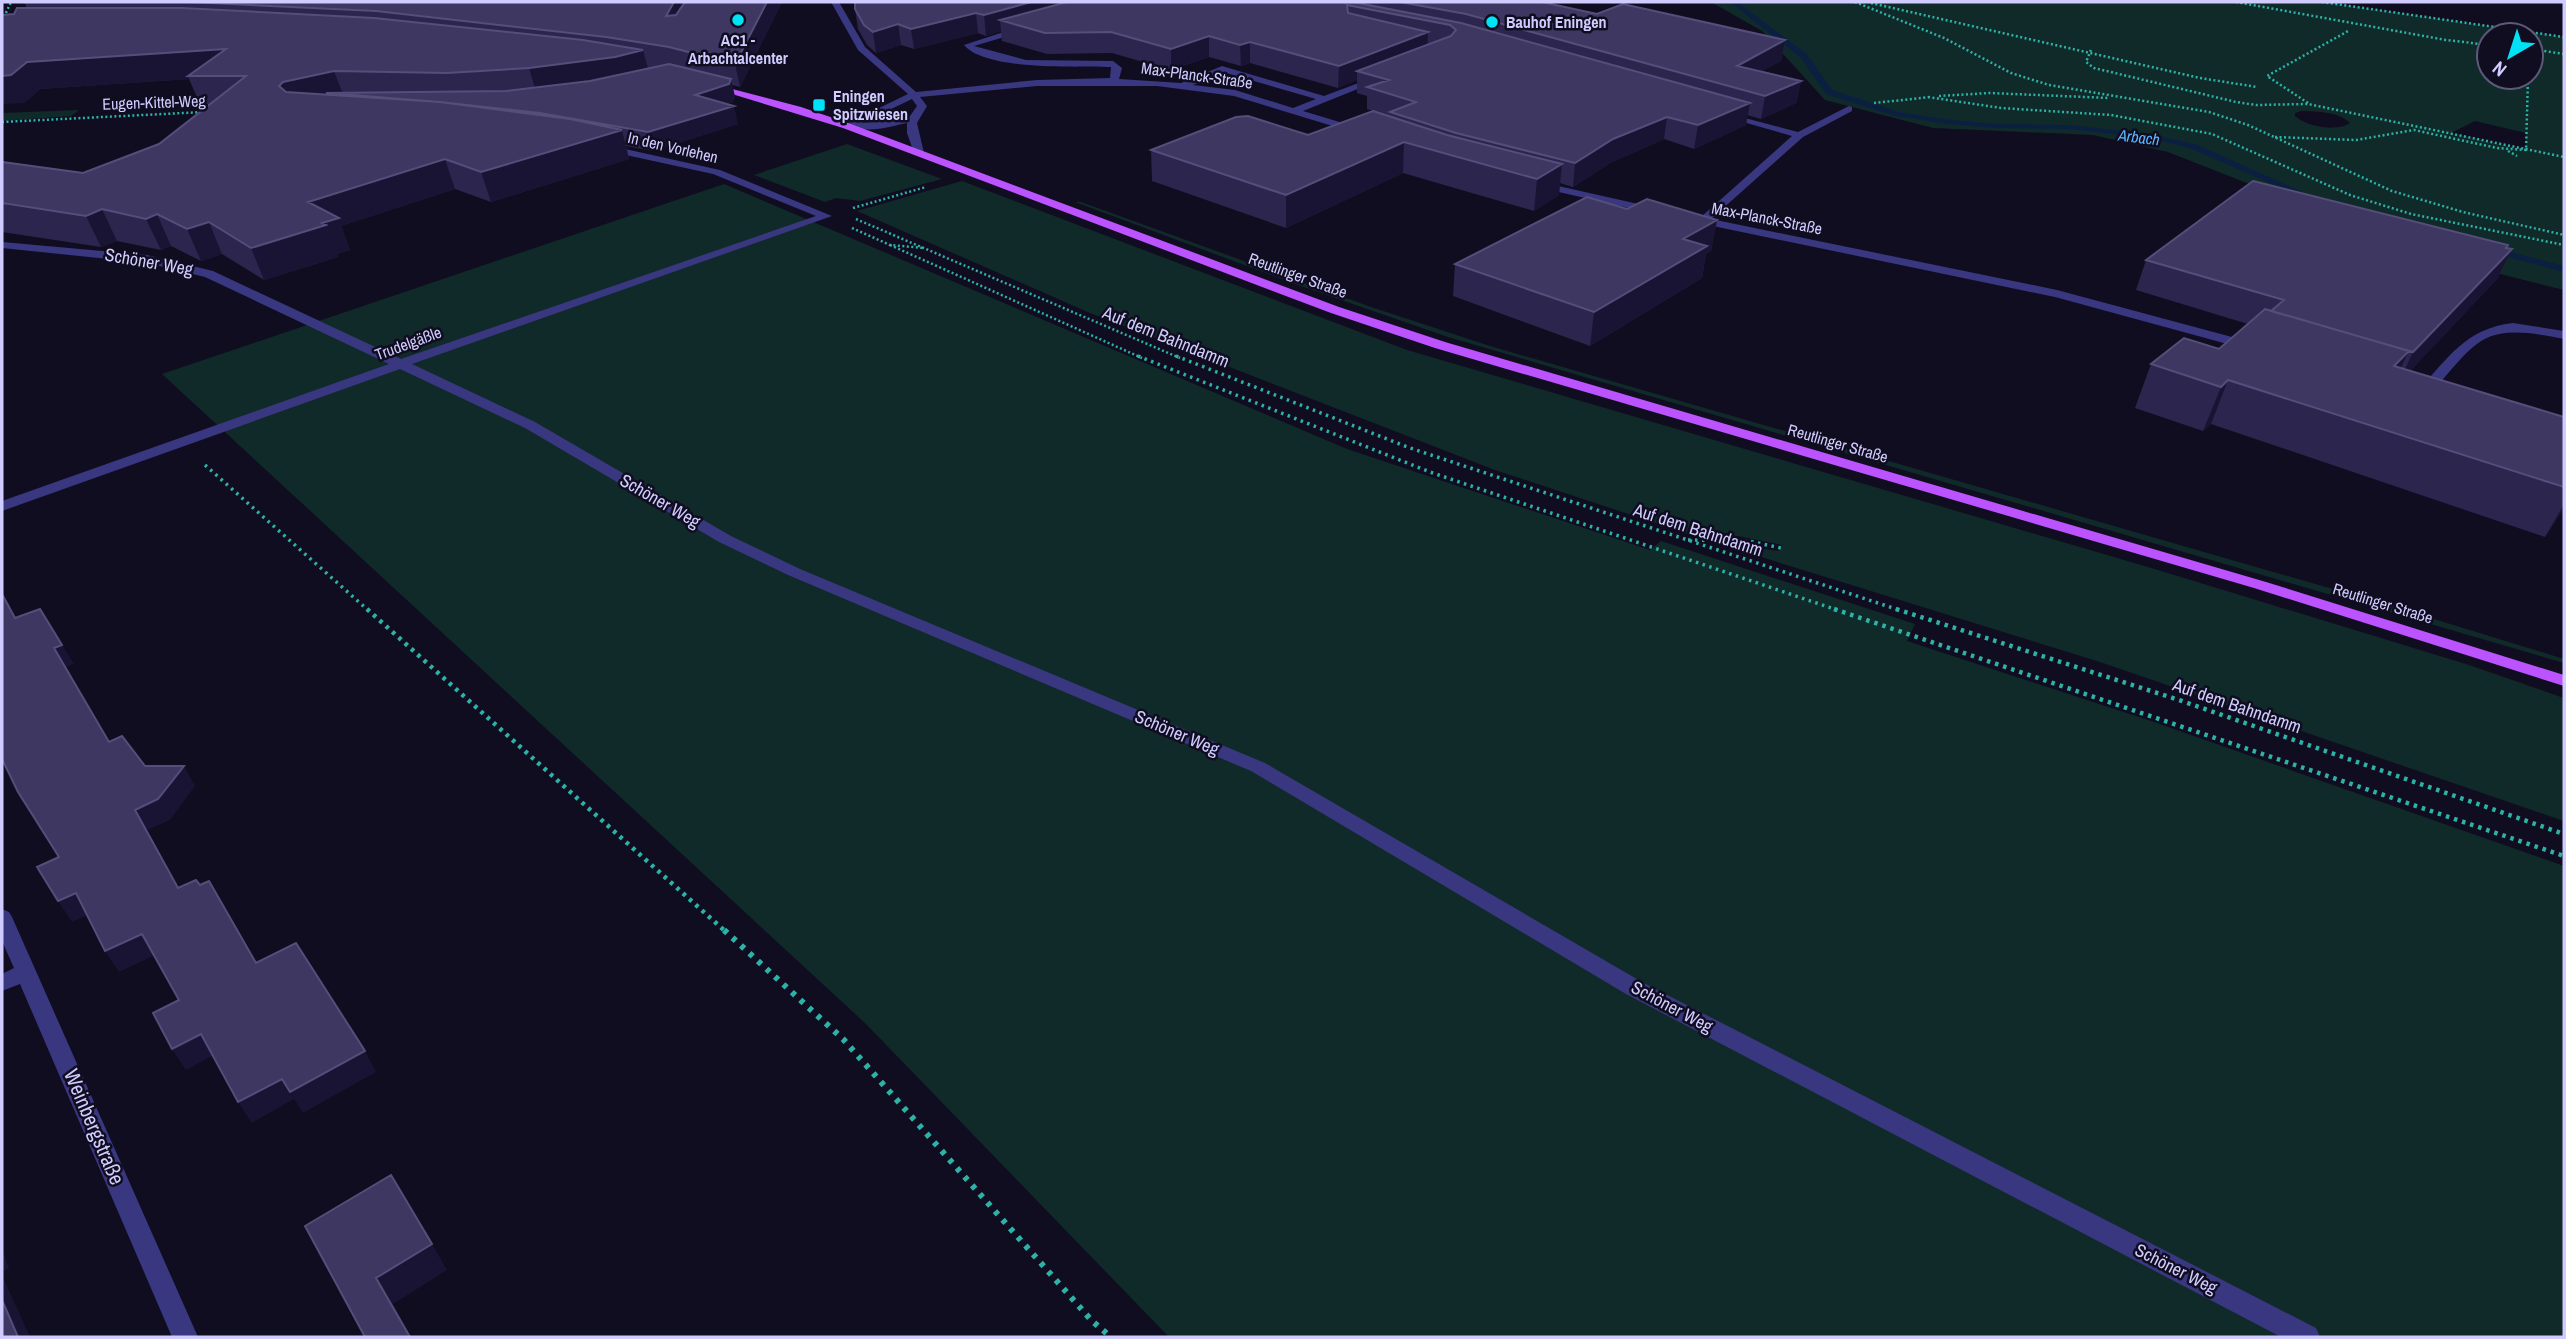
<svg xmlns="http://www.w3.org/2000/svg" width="2566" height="1339" viewBox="0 0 2566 1339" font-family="'Archivo Narrow',sans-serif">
	<rect width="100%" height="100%" fill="#100d20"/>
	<path fill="#102a29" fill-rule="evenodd" d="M1711,2H2322L2564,37V290L2437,258L2168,152L2093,135L1933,128L1825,100L1762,31ZM2489,35H2531V77H2489ZM2301,111C2318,112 2338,111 2350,123C2337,132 2307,127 2295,116V113ZM2475,121L2526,133V150L2451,133Z
		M79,110L71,116L2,121V113Z
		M847,144L942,179L860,201L836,198L825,202L754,175Z
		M962,181L1407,350L2158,570L2466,664L2564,698V821L2100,662L1716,543L1779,551L1782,545L1738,536L1689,534L1495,470L1090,313L857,211Z
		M724,184L1347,449L1650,550L1661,541L1915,624L1907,641L2151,721L2564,866V1337H1169L865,1023L162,374Z
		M1075,202H1081L1371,307L1490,346L2395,607L2564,659V663L1448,337L1298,285Z"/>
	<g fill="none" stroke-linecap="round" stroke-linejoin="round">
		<path fill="#0b2041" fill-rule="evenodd" d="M1730,2H1737L1807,54L1832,90L1899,112L1950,120L1995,124L2069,125L2151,134L2198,145L2318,199L2311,201L2192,149L2151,138L2069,129L1995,128L1950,124L1895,116L1826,94L1801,58Z
			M2492,247L2564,266V272L2489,252L2487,250Z"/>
		<path stroke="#2db2a7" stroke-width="2.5" stroke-dasharray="2 2.5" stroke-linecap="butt" d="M1855,2L1944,38L2011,73L2049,85L2209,112L2248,125L2392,191L2463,212L2564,235
			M2236,2L2446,40L2489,45
			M2322,2L2564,37
			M1871,3L2200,78L2257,87
			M4,17L11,2
			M2531,49L2564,54
			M2091,50L2086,62L2094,68L2236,102L2256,105L2308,104L2564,157
			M1939,96L1990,93L2109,98
			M1928,97L2001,108L2111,115L2212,134L2350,195L2411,214L2564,245
			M1874,103L1931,97
			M2308,103L2267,76L2350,30
			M2,122L204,112
			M2275,137L2356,140L2414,130L2497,148L2526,150L2528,77
			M2508,151L2517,156
			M853,208L926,187
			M856,219L1180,358
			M852,228L890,245L924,248
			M890,245L1142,358"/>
		<path stroke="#2db2a7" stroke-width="3.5" stroke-dasharray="2.5 4.5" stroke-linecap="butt" d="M1138,356L1430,472L1840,611
			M1176,356L1410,448L1902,611
			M205,465L369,611
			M1688,540L1749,541L1781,548"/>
		<path stroke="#2db2a7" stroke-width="4.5" stroke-dasharray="3.5 5" stroke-linecap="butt" d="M367,609L726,932
			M1834,609L2564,856
			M1896,609L2179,700L2564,834"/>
		<path stroke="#2db2a7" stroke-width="6" stroke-dasharray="4.5 7" stroke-linecap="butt" d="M724,930L843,1039L1092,1321L1111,1337"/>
		<path fill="#383780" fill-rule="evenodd" d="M831,2H839L865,47L916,92L1037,80L1110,78L1111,67C1077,66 986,71 964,45L1022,26L1025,31L974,46L1026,60L1113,61L1122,68L1119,79L1181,83L1222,66L1324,96L1377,76L1385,78L1303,111L1363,129L1364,131L1359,134L1234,96L1157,86H1037L920,97L927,106L917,123L924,153L919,156L914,153L907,133V123C892,126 868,134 854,126L847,129L842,126L908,94L858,50ZM1223,72L1316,99L1293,108L1235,90L1193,85ZM912,99L917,106L910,116L862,123Z
			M1849,106L1852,107V111L1803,137L1711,219L2057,290L2258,344L2259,347L2253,351L2055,297L1689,221V217H1701L1792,136L1722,116V112L1798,132Z
			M607,145L720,170L832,216L412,364L535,422L731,536L800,569L1265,763L1642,982L2316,1328L2320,1337H2281L1626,994L1251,771L788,575L719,542L525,428L400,369L2,511V501L389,364L205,277L147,263L2,248V242L147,255L213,271L401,359L816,216L713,174L603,150V146Z
			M1536,181L1656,208L1662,211L1656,214L1532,186V182Z
			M2513,323L2564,331V339C2480,322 2480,338 2427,398H2417V392C2447,359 2466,328 2513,323Z
			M2,909L9,912L12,917L198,1337H172L20,984L2,991V974L14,968L2,941Z"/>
		<path fill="#bb53ff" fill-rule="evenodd" d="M709,83L801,107L851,124L1339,307L1445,342L2266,582L2564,675V686L2254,588L1435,348L1331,313L843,128L709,87Z"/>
	</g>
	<path fill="#2c254e" d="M24,2H782L740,87L732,85L735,97L733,102L726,104L738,124L653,151L626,146L629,159L491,202L455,189L341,226L350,250L337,254L338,257L264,280L222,254L201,261L171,246L161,250L117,241L101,247L2,232V162L83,173L159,144L210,104H200L189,79L40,89L24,103L14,14L27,8Z
		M855,2H1542L1597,14L1785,40L1781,61L1762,71L1801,81L1796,103L1761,119L1747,115L1746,125L1694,149L1664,139L1610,163L1573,187L1560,183L1559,195L1534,211L1403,173L1286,228L1152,181L1151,150L1308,135L1389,116L1367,109V96L1357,93V80L1338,88L1250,63L1241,66L1209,57L1171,70L1112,53L1047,54L1002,41L1001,31L986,36L978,33L914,49L901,45L876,53L867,45L858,29L855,9Z
		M1627,209L1717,220L1711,251L1706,254L1702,278L1590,346L1453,296L1455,264Z
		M2508,245L2507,248L2512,249L2497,279L2410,371L2564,417V508L2545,537L2211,424L2203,431L2135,408L2151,364L2219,349L2248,324L2136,290L2146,260Z"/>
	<path fill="#1a1434" d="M674,2H691L671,38L666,16Z
		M767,2H782L740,87L735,64Z
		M1031,2H1125L1000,20L1001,31L986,36L984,15Z
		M976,13L978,33L914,49L911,29Z
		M898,24L901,45L876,53L873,32Z
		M1428,32L1427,53L1357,71V80L1338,88L1339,66Z
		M1209,36V57L1171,70V49Z
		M1785,40L1781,61L1734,87L1737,66Z
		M1250,42V63L1241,66L1240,45Z
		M226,49L188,76L189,79L40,89L24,103L2,104V76L27,62Z
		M643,50L650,76L537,95L529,68Z
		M334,71L343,94L326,93L329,102L293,109L279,86L283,82Z
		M731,79L735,97L733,102L699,113L695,95Z
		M1801,81L1796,103L1761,119L1765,96Z
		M1750,103L1746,125L1694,149L1698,125Z
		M734,106L738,124L653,151L648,132Z
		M1667,117L1664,139L1610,163L1573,187L1575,163L1613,139Z
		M622,130L629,159L491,202L481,172Z
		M1404,142L1403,173L1286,228V195Z
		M445,159L455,189L341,226L350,250L337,254L338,257L264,280L251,248L308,202Z
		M1562,164L1559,195L1534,211L1537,179Z
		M102,209L117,241L101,247L86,216Z
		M157,214L171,246L161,250L146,219Z
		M1717,220L1711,251L1706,254L1702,278L1590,346L1594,312L1683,239Z
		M209,222L222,254L201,261L187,229Z
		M2508,245L2500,263L2512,249L2497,279L2398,384L2413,352Z
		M2409,351L2388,394L2394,366Z
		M2228,380L2211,424L2203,431L2221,387Z
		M2564,504V508L2545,537Z
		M62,645L74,664L66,667L54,648Z
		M184,766L195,786L170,820L147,830L191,909L135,810Z
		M76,893L90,914L72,922L58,901Z
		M142,934L155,955L119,972L105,951Z
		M201,1034L214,1055L186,1070L172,1049Z
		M365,1051L376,1072L303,1113L290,1092Z
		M282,1079L294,1099L252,1123L238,1102Z
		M432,1244L447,1270L393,1304L411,1337H410L376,1278Z
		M2,1249L9,1268L2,1272Z
		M2,1275L30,1337H18L2,1300Z"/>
	<path fill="#3e3761" stroke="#554e7a" stroke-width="2" d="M188,2H674L666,16L676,15L685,2H767L735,64L669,47L606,37L376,11Z
		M855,2H1031L984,15L976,13L911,29L898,24L873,32L864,25L855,9Z
		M1067,2H1353L1461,23L1750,103L1698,125L1667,117L1613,139L1575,163L1456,133L1390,112L1416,102L1367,87L1389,80L1357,71L1451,36L1456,30L1450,25L1347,5L1348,13L1428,32L1339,66L1250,42L1240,45L1209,36L1171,49L1111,32L1045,33L1000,20Z
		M1400,2H1542L1597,14L1623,4L1785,40L1737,66L1801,81L1765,96L1466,14Z
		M17,8H182L374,18L583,40L643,50L615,57L529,68L447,73L334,71L283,82L279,86L286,92L440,102L570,119L622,130L481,172L445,159L308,202L339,218L322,223L326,225L251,248L209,222L187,229L157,214L146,219L102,209L86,216L2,203V162L83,173L159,144L246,76H188L226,49L27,62L11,75L2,76V15L14,14Z
		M669,64L731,79L729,84L695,95L734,106L648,132L540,113L440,102L326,93L506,91L590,81Z
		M1373,111L1447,135L1562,164L1537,179L1404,142L1286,195L1151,150L1236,117L1248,116L1308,135Z
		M2253,181L2508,245L2506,248L2512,249L2413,352L2271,311L2284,300L2146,260Z
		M1587,197L1627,209L1647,199L1717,220L1683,239L1707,246L1594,312L1455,264Z
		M2265,309L2409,351L2394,366L2564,417V487L2228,380L2221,387L2151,364L2184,338L2219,349Z
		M2,594L15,618L40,609L62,645L54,648L109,742L122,736L145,766H184L158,799L135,810L178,888L196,880L200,885L209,881L256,963L296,943L365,1051L290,1092L282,1079L238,1102L201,1034L172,1049L153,1013L179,1000L142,934L105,951L76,893L58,901L37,867L59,857L18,792L2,759Z
		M391,1175L432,1244L376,1278L410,1337H365L305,1226Z
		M2,1300L18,1337H2Z"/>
	<g fill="#00e3f7" stroke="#100d20" stroke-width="2.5">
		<circle cx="738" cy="20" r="7"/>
		<circle cx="1492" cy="22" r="7"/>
		<rect x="812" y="98" width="14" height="14" rx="3.5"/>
	</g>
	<g text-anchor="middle" stroke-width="5" stroke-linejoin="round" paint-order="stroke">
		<g font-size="16" font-weight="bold" fill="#d0ccff" stroke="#100d20" text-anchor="start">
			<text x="1506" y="28">Bauhof Eningen</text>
			<text x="738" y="46" text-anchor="middle">AC1 -<tspan x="738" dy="18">Arbachtalcenter</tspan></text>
			<text x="833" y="102">Eningen<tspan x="833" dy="18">Spitzwiesen</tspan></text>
		</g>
		<g font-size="16" fill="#d0ccff" stroke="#100d20">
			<text transform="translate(1197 75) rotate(8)" y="6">Max-Planck-Straße</text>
			<text transform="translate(154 102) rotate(-2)" y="6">Eugen-Kittel-Weg</text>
			<text transform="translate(673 147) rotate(13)" y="6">In den Vorlehen</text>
			<text transform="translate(1767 218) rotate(11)" y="6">Max-Planck-Straße</text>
			<text transform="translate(1298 275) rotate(20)" y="6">Reutlinger Straße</text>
			<text transform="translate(408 343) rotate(-20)" y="6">Trudelgäßle</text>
			<text transform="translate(1838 443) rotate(16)" y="6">Reutlinger Straße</text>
			<text transform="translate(2383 603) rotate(17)" y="6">Reutlinger Straße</text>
		</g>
		<g font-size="16" font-style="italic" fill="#5ab6ff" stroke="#100d20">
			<text transform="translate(2139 137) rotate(7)" y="6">Arbach</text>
		</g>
		<g font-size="18" fill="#d0ccff" stroke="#100d20">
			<text transform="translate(149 262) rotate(10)" y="6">Schöner Weg</text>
			<text transform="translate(1166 337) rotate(22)" y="6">Auf dem Bahndamm</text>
			<text transform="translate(660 501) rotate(30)" y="6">Schöner Weg</text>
			<text transform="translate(1698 530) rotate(18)" y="6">Auf dem Bahndamm</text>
			<text transform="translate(2237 706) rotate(19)" y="6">Auf dem Bahndamm</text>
			<text transform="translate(1177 733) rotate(23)" y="6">Schöner Weg</text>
			<text transform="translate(1672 1007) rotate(28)" y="6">Schöner Weg</text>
			<text transform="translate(2176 1269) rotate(27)" y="6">Schöner Weg</text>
		</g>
		<g font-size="21" fill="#d0ccff" stroke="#100d20">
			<text transform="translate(94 1127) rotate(67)" y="7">Weinbergstraße</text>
		</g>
	</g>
	<rect width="2566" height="1339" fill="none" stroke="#d0ccff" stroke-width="7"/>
	<g transform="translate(2510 56) rotate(219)"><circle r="33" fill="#100d20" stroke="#5d5979" stroke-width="2"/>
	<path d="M0-5L12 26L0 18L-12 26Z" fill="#00e3f7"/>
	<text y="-10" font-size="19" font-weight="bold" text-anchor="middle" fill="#d0ccff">N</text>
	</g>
</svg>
